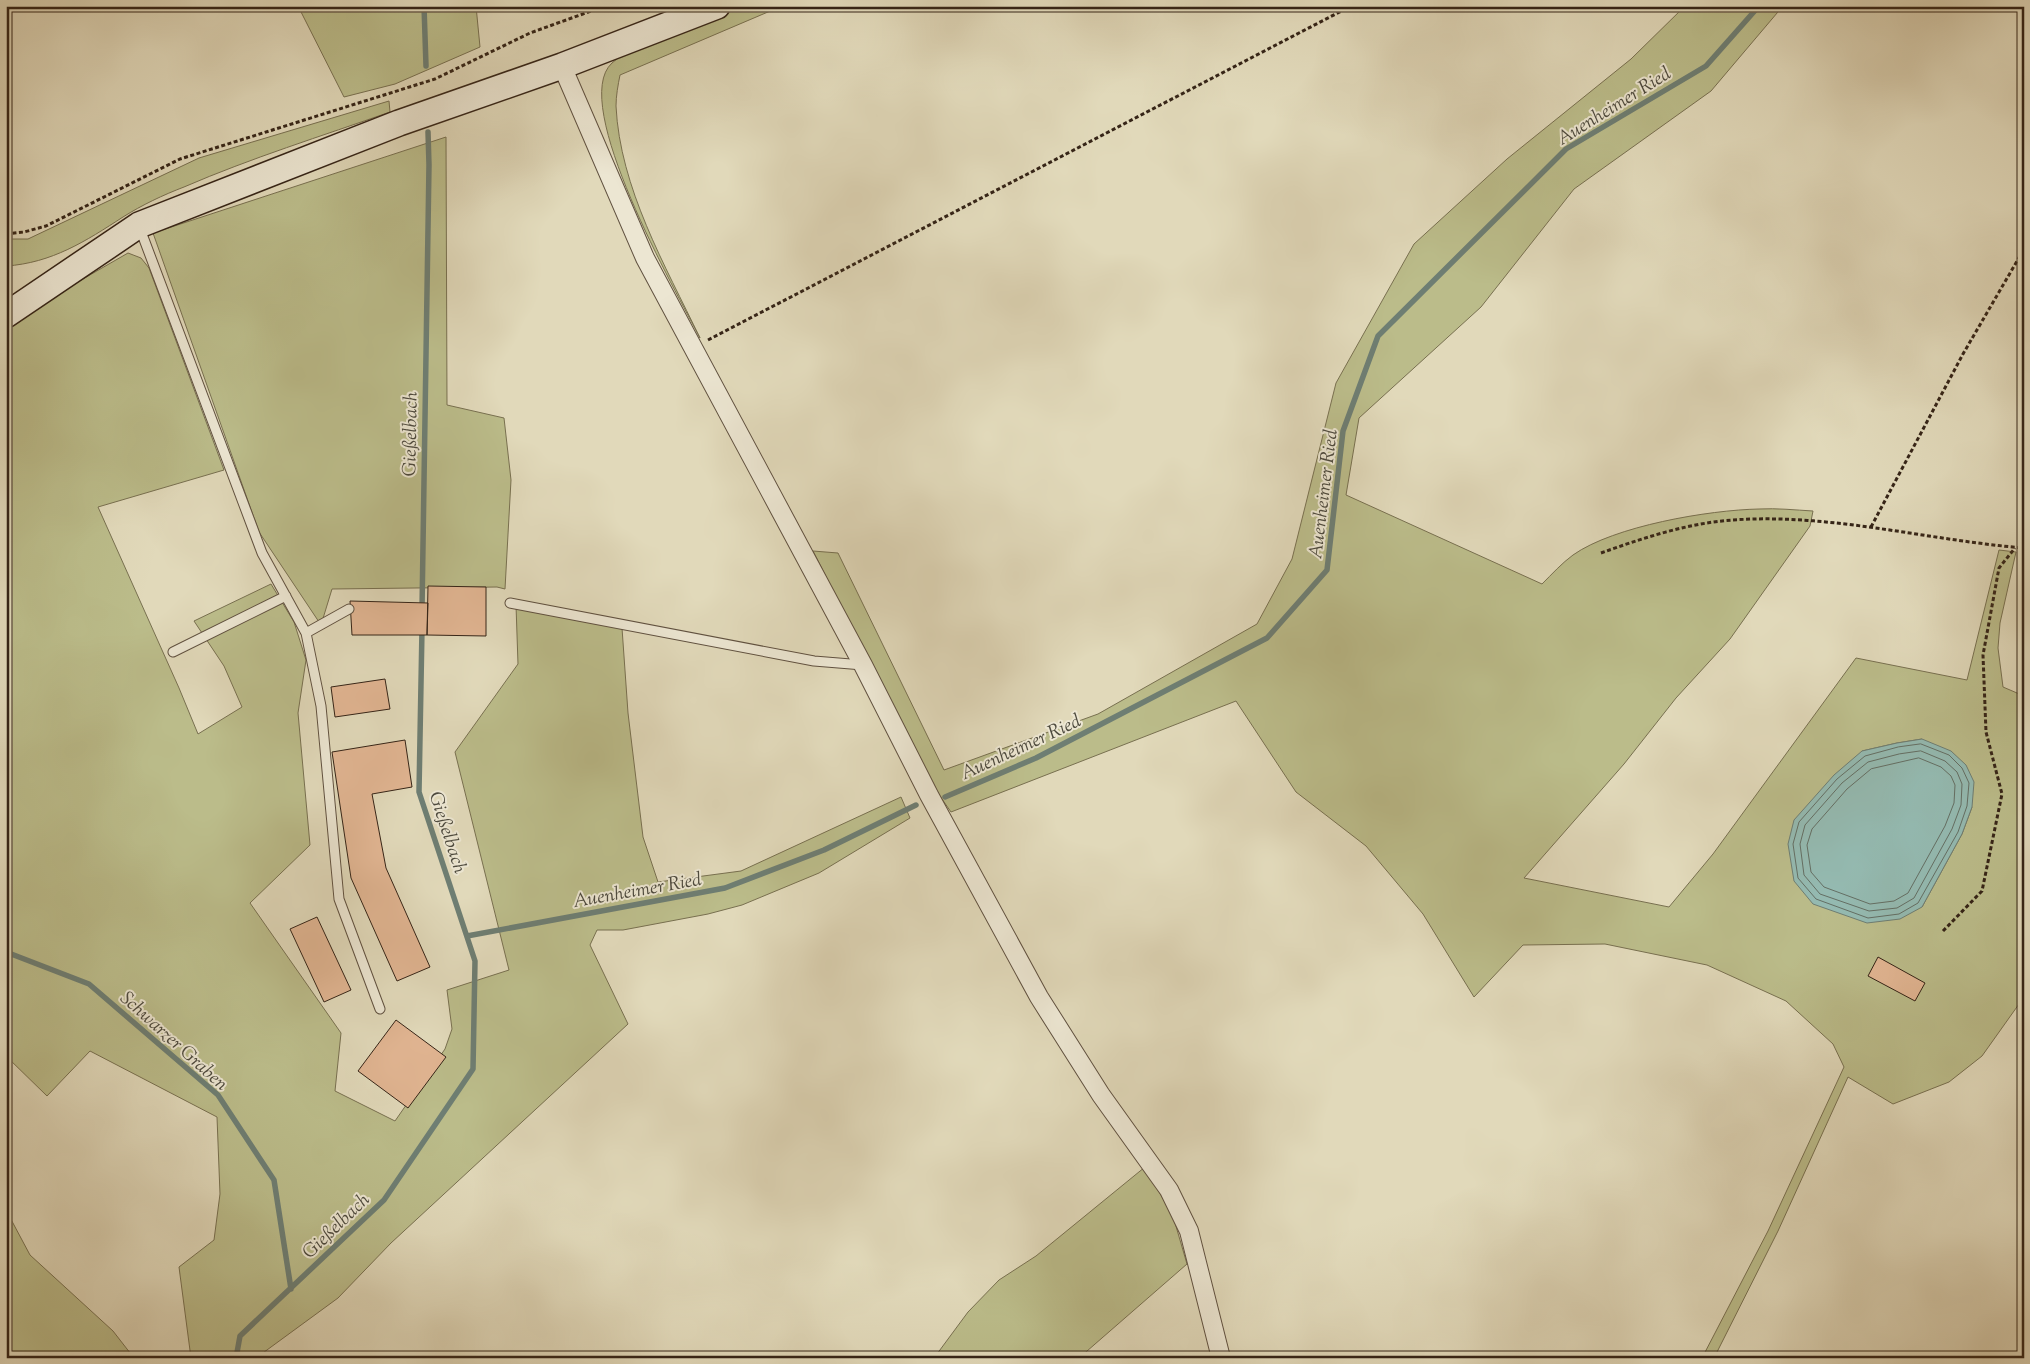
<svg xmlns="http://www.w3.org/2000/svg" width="2030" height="1364" viewBox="0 0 2030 1364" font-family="'Sorts Mill Goudy',serif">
	<rect width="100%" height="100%" fill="#e1d9ba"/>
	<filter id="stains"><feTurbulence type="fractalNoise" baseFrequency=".004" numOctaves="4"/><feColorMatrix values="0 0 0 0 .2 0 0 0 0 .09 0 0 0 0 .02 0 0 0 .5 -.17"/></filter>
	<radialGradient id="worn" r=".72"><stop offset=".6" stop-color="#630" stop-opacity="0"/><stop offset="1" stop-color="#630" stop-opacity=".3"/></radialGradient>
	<path fill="#bbbc8a" stroke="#787050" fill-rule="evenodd" d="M298,6H476L480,47L395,84L344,97Z
		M744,6H782L620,75C618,85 616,96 616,106C620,188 665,265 700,338C677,293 568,103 612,63C626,50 646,45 663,38C690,27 717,17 744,6Z
		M1685,6H1783L1711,91L1574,189L1481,307L1359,418L1346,495L1542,584C1552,574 1562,563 1573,555C1614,526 1709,510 1759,509C1777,508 1795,510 1813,511L1810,526L1730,639L1676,698L1624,764L1524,878L1669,907L1713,854L1856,658L1967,680L1999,550L2016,552L2000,623L1998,648L2003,687L2024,696V997L1982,1056L1949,1082L1893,1104L1848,1077L1778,1231L1714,1358H1702L1768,1231L1844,1067L1833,1044L1786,1001L1707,965L1605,944L1523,945L1474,997L1423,914L1366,846L1296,792L1236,701L951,812L928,779L813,551L838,553L944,770L1098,714L1257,624L1292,559L1336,383L1414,244L1507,159L1631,59ZM1922,739L1972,807L1962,834L1922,907L1862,751L1897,743Z
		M389,101L390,112C322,136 251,158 184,187C163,195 142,205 123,217C86,241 52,263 6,266V239H28L199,158Z
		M446,137L447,405L504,418L511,480L505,589L497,587L332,589L321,625L259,532L153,233Z
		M128,253L141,258L149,268L224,470L98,507L179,688L198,734L242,707L224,666L194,621L271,584L294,622L306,660L298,713L310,845L250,903L341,1033L335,1091L395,1121L445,1049L452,1029L447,990L509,970L455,752L518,664L516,605L622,628L628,713L643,837L658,882L741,871L901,797L910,818L819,873L742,905L708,914L623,930H597L590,945L628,1024L391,1243L338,1298L256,1358H191L179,1267L214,1240L220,1194L217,1117L90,1051L47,1096L6,1056V327L69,287Z
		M1145,1167L1173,1216L1187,1264L1079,1358H934L968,1312L999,1280L1036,1256Z
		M6,1210L30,1255L113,1331L134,1358H6Z"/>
	<path fill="#94bab1" stroke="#6e7e73" d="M1922,739L1951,751L1966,765L1974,782L1972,807L1962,834L1922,907L1900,919L1867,923L1813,904L1794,881L1788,844L1794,820L1834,775L1862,751L1897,743Z"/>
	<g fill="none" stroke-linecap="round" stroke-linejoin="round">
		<path stroke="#646f64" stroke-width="1" d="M1921,744L1949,755L1962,768L1969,783L1967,806L1958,832L1918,903L1899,914L1868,918L1816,899L1798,878L1793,844L1799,822L1837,779L1865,756L1898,747Z
			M1921,751L1945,761L1957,772L1962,784L1961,805L1952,829L1914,898L1897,908L1869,911L1820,894L1804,875L1800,844L1805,825L1842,783L1868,762L1899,754Z
			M1919,758L1941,767L1951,776L1955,785L1954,803L1945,826L1908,893L1894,901L1870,904L1824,887L1811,872L1807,845L1812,829L1847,789L1871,769Z"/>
		<path stroke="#6e7e73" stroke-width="5.5" d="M424,6L426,66
			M422,609L429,165L428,132
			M945,797L1036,758L1267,638L1327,570L1343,431L1378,336L1566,149L1706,66L1759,6
			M467,936L725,888L824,850L916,805
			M6,952L89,984L218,1095L274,1180L291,1289
			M236,1358L240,1336L384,1200L473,1069L475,961L419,792L422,629"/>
	</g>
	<path fill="#e1b592" stroke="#352417" d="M428,586L486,587V636L427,635Z
		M350,601L428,603L427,635H352Z
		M385,679L390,709L335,717L331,687Z
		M405,740L412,787L372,794L386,868L430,967L397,981L351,878L332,752Z
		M317,917L351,990L324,1002L290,929Z
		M1878,957L1925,983L1915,1001L1868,976Z
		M396,1020L446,1057L408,1108L358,1071Z"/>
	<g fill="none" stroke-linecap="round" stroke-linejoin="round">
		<defs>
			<path id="service" d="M139,226L262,553L306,633L349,609
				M510,603L814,661L863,665
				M306,633L321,706L339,899L380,1009
				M173,652L286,596"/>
			<path id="minor" d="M562,66L645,258L863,665L929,795L1039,997L1101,1095L1169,1190L1189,1231L1221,1358"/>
			<path id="secondary" d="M6,315L139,225L399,123L562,66L717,6"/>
		</defs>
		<use href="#service" stroke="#605140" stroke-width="11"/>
		<use href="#minor" stroke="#605140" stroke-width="20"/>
		<use href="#secondary" stroke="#352417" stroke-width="28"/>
		<path stroke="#352417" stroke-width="3" stroke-dasharray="4 2.5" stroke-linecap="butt" d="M6,234L24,232L46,226L180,159L435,79L530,33L605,6
			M708,340L1351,6
			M1871,527L1963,354L2024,249
			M1601,553C1643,538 1688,523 1733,520C1831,513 1926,540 2024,548
			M1943,931L1982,891L2002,794L1986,732L1983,655L1999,568L2015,548"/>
		<use href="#service" stroke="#ece6d2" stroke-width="9"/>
		<use href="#minor" stroke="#ece6d2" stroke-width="18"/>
		<use href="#secondary" stroke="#ece6d2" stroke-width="25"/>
	</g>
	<g text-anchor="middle" stroke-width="4" stroke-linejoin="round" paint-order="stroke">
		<g font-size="19" font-style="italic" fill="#4d4a3e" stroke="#ece6d2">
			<text transform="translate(1613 105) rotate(-32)" y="7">Auenheimer Ried</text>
			<text transform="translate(409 434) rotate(-89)" y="7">Gießelbach</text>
			<text transform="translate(1322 494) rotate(-83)" y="7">Auenheimer Ried</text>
			<text transform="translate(1020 746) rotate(-25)" y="7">Auenheimer Ried</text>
			<text transform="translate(449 832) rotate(72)" y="7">Gießelbach</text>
			<text transform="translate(637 889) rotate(-10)" y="7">Auenheimer Ried</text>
			<text transform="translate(175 1040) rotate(42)" y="7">Schwarzer Graben</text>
			<text transform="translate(335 1225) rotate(-44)" y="7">Gießelbach</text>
		</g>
	</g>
	<rect width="2030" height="1364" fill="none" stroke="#e1d9ba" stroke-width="25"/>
	<rect x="8" y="8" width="2015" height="1349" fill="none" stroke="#352417" stroke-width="2.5"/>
	<rect x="12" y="12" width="2005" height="1339" fill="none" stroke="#352417"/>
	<rect width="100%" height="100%" filter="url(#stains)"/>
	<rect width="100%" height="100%" fill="url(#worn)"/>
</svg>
